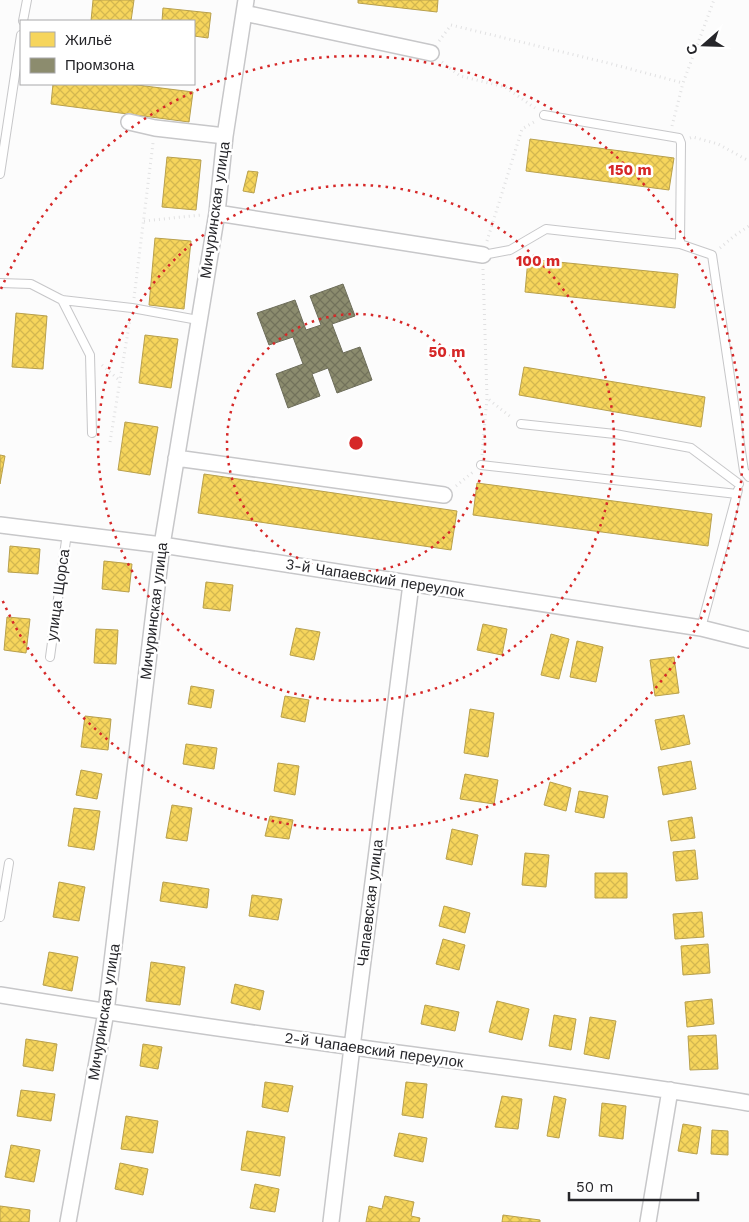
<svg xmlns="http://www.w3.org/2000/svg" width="749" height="1222" viewBox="0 0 749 1222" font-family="'Work Sans',sans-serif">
	<defs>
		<pattern id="homes-cross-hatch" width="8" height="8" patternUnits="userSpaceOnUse" patternTransform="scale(1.25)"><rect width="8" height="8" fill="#f6d55c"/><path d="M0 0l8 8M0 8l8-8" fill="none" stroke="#d3b750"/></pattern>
		<pattern id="industry-cross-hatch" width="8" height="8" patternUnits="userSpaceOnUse" patternTransform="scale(1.25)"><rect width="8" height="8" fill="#8c8c6e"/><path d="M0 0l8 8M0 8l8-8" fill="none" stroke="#72725b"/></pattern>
	</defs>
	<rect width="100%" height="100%" fill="#fcfcfc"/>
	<path fill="url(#homes-cross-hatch)" stroke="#b8a04d" d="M93,0H134L131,21H91Z
		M358,0H438L437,12L358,3Z
		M163,8L211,13L208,38L194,36V21H162Z
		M53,84H129L193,92L189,122L51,104Z
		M530,139L674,158L669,190L526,171Z
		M167,157L201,160L196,210L162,207Z
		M248,171L258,172L254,193L243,191Z
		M155,238L191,241L184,309L149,305Z
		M528,259L678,274L675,308L525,292Z
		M16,313L47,316L43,369L12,367Z
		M145,335L178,339L171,388L139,383Z
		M524,367L705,397L701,427L519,395Z
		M125,422L158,427L150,475L118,470Z
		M0,455L5,456L0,484Z
		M204,474L457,511L451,550L198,513Z
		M477,483L712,514L708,546L473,515Z
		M10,546L40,549L38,574L8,572Z
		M104,561L132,564L129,592L102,589Z
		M206,582L233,585L230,611L203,608Z
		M7,617L30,619L26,653L4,650Z
		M483,624L507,629L502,655L477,650Z
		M296,628L320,632L314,660L290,655Z
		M96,629L118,630L116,664L94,663Z
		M551,634L569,639L559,679L541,675Z
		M577,641L603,647L596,682L570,677Z
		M674,657L679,693L655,696L650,660Z
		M191,686L214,690L211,708L188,704Z
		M285,696L309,700L305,722L281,717Z
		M470,709L494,713L488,757L464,753Z
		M684,715L690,744L661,750L655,720Z
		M85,716L111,719L108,750L81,747Z
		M186,744L217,748L214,769L183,764Z
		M691,761L696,789L663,795L658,767Z
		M278,763L299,766L295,795L274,791Z
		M81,770L102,774L97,799L76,795Z
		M465,774L498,780L494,804L460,799Z
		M550,782L571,788L566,811L544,805Z
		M579,791L608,796L604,818L575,812Z
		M172,805L192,808L187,841L166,838Z
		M74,808L100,811L94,850L68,846Z
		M270,816L293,820L289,839L265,836Z
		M692,817L695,838L671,841L668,821Z
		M452,829L478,835L472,865L446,859Z
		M695,850L698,879L676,881L673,852Z
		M525,853L549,855L546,887L522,885Z
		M595,873H627V898H595Z
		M59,882L85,887L79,921L53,917Z
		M163,882L209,889L207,908L160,901Z
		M252,895L282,899L278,920L249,916Z
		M444,906L470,913L465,933L439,926Z
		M702,912L704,937L675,939L673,914Z
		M443,939L465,945L459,970L436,964Z
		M708,944L710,973L683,975L681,946Z
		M49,952L78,957L72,991L43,985Z
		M151,962L185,967L180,1005L146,1001Z
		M235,984L264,991L260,1010L231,1003Z
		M712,999L714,1024L687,1027L685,1002Z
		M497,1001L529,1009L522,1040L489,1032Z
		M425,1005L459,1012L455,1031L421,1024Z
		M554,1015L576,1019L571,1050L549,1046Z
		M590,1017L616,1021L609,1059L584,1054Z
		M716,1035L718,1069L690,1070L688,1036Z
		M26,1039L57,1044L53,1071L23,1066Z
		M143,1044L162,1047L158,1069L140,1066Z
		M265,1082L293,1086L288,1112L262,1107Z
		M406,1082L427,1084L423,1118L402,1115Z
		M21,1090L55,1094L51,1121L17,1116Z
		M502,1096L522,1099L518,1129L495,1127Z
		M554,1096L566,1099L559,1138L547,1136Z
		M602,1103L626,1106L623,1139L599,1136Z
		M126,1116L158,1121L153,1153L121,1149Z
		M683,1124L701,1127L697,1154L678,1151Z
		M712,1130L728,1131V1155L711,1154Z
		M247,1131L285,1137L280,1176L241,1170Z
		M399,1133L427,1138L423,1162L394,1156Z
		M11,1145L40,1150L34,1182L5,1177Z
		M120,1163L148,1169L143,1195L115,1189Z
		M255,1184L279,1189L275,1212L250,1208Z
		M385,1196L414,1202L411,1216L420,1218L419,1222H366L369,1206L382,1209Z
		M0,1206L30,1210L29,1222H0Z
		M503,1215L540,1220V1222H502Z"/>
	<path fill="url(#industry-cross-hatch)" stroke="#6d6d5a" d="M343,284L355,316L332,324L343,353L360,347L372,380L337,393L328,368L312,374L320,396L288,408L276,374L303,364L293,337L269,345L257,313L295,300L306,330L321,325L310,296Z"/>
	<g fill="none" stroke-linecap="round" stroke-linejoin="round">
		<defs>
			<path id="lane" d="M23,21L27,0
				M544,115L679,138L681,143L680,244
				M0,174L21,35
				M483,255L510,250L546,229L680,244L712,255L744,471L749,477
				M0,283L31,284L62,300L132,308L198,320
				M62,300L90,355L92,433
				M521,424L615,434L691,448L739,484
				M481,465L737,494
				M701,628L738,490
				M50,657L67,533
				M0,917L9,863"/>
			<path id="street" d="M244,13L431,53
				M129,122L155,128L225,136
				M217,213L483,255
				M176,458L444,495
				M0,525L162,545L701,628L749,640
				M0,995C118,1014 236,1031 354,1047C485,1065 618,1081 749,1103
				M68,1222L106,1012L162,545L217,213L225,136L246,0
				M331,1222L352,1047L411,584
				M648,1222L670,1090"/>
		</defs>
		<use href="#lane" stroke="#c7c7c9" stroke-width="10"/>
		<use href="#street" stroke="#c7c7c9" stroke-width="18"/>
		<path stroke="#e1e1e2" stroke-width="3" stroke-dasharray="1 4" stroke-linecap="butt" d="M439,41L451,25L608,63L683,83L714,0
			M442,62L460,76L505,87L535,108
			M672,126L683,83
			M690,138L693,137L718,144L749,161
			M144,221L201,215
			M487,241L522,129L534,122
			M720,248L734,236L749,226
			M483,269L487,398
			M134,298L153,143
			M102,365L119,380
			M110,442L130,319
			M482,455L487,398L512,418
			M456,486L473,472"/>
		<use href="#lane" stroke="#fff" stroke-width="8"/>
		<use href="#street" stroke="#fff" stroke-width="15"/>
	</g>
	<g fill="none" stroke="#d62828" stroke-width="2.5" stroke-dasharray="2.5 5">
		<circle cx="356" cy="443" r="129"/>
		<circle cx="356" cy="443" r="258"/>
		<path d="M1 289A387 387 0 1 1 1 597"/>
	</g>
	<g text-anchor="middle" stroke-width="5" stroke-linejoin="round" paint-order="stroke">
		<g font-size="15" fill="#26262a" stroke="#fff">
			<text transform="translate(215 210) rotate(-82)" y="5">Мичуринская улица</text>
			<text transform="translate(375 578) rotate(9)" y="5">3-й Чапаевский переулок</text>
			<text transform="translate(58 595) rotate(-82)" y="5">улица Щорса</text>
			<text transform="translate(154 611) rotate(-83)" y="5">Мичуринская улица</text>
			<text transform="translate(370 903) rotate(-83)" y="5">Чапаевская улица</text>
			<text transform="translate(104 1012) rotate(-81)" y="5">Мичуринская улица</text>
			<text transform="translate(374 1050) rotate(8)" y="5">2-й Чапаевский переулок</text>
		</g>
	</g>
	<circle cx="356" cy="443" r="8" fill="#d62828" stroke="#fff" stroke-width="2.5"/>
	<g font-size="15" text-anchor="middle" font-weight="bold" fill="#d62828" stroke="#fff" stroke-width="5" stroke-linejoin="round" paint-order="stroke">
		<text x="630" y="175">150 m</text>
		<text x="538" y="266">100 m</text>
		<text x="447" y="357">50 m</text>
	</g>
	<rect x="20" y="20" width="175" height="65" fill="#ffffff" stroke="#a8a8aa"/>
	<rect x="30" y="32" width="25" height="15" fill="#f6d55c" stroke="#a8a8aa"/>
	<text x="65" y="45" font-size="15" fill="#26262a">Жильё</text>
	<rect x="30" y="58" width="25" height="15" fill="#8c8c6e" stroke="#a8a8aa"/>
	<text x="65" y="70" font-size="15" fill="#26262a">Промзона</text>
	<g transform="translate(704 45) rotate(250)" stroke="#ffffff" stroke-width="4" paint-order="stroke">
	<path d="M0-4L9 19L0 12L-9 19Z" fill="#26262a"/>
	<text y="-8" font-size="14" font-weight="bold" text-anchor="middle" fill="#26262a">С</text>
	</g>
	<path d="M569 1192v8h129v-8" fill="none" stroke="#26262a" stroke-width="2.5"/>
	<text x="576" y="1192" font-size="15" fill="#26262a" stroke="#ffffff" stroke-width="4" paint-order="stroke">50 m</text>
</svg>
